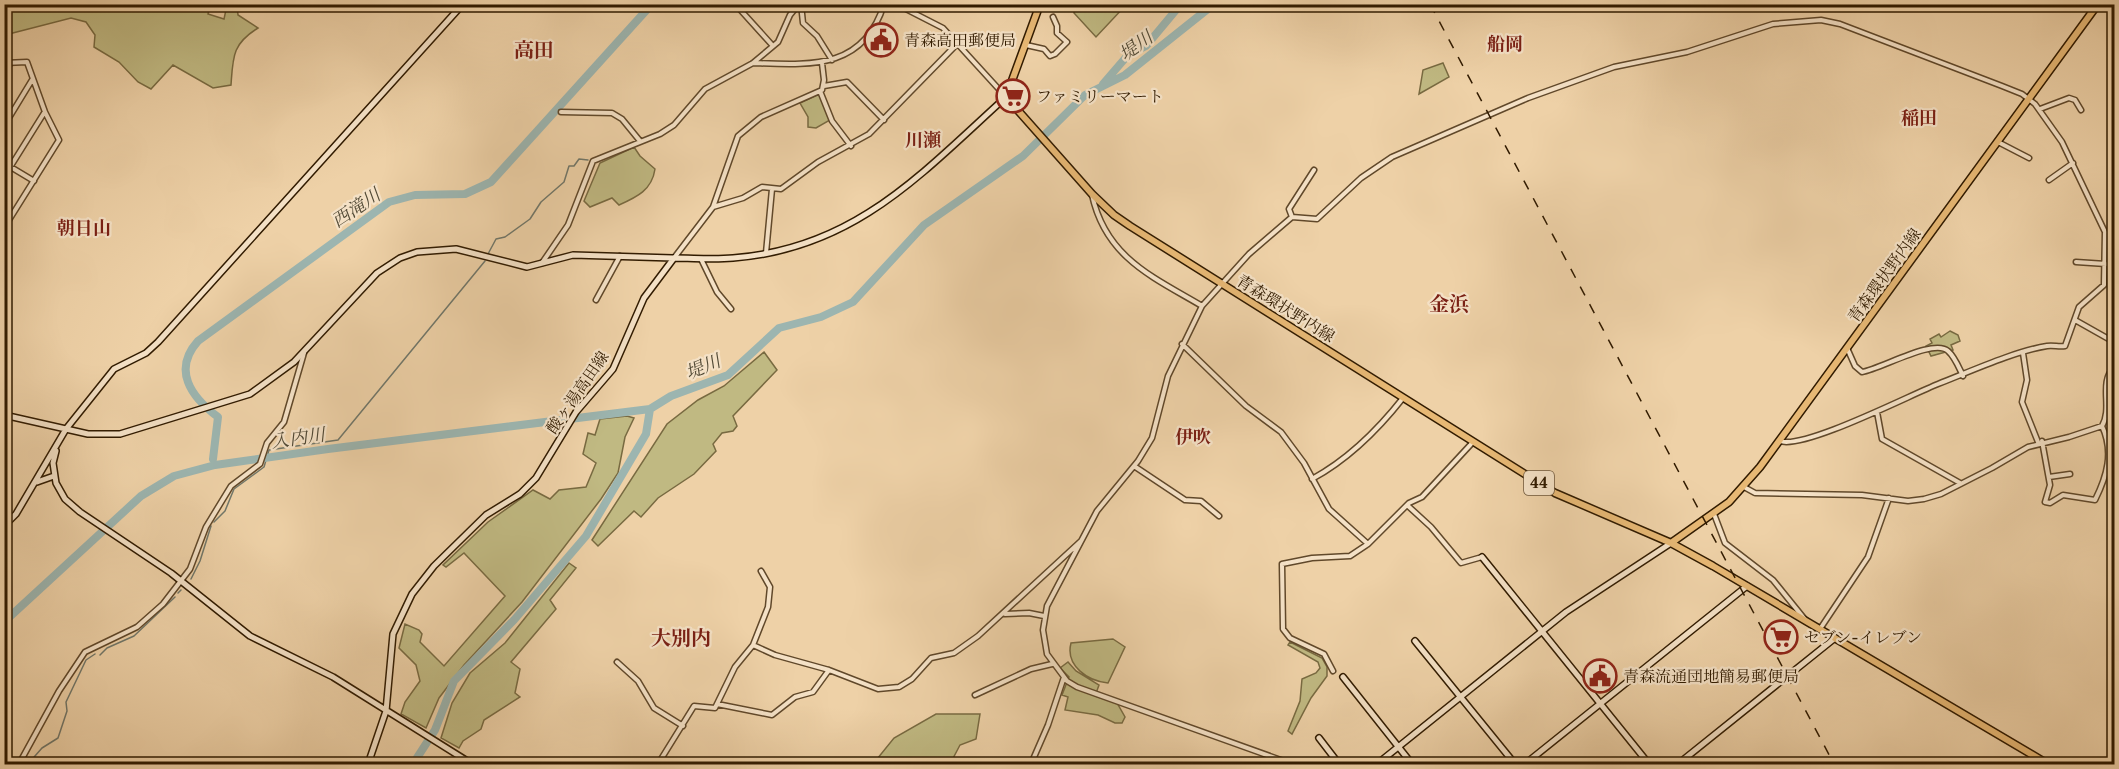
<svg xmlns="http://www.w3.org/2000/svg" width="2119" height="769" viewBox="0 0 2119 769" font-family="'Libre Caslon Text','Noto Serif JP',serif">
	<rect width="100%" height="100%" fill="#eed1a7"/>
	<filter id="stains"><feTurbulence type="fractalNoise" baseFrequency=".00333" numOctaves="4"/><feColorMatrix values="0 0 0 0 .2 0 0 0 0 .09 0 0 0 0 .02 0 0 0 .5 -.17"/></filter>
	<radialGradient id="worn" r=".72"><stop offset=".6" stop-color="#630" stop-opacity="0"/><stop offset="1" stop-color="#630" stop-opacity=".3"/></radialGradient>
	<path fill="#c0b982" stroke="#786a41" stroke-width="1.5" d="M5,4L210,5L208,14L224,19L227,5H237L238,15L258,28C232,44 233,57 231,85L213,88L173,65L151,89L138,82L119,62L94,47L95,35L86,22L71,18L5,35Z
		M1074,5L1126,4V5L1096,37L1074,13Z
		M1443,63L1449,77L1419,94L1423,70Z
		M819,94L830,120L816,128L808,127V117L800,103Z
		M634,147L640,156L655,169C652,190 637,197 619,205L612,198L590,207L584,201L600,163Z
		M1950,331L1958,335L1960,341L1951,345L1953,350L1931,356L1926,346L1932,343L1930,339L1939,334L1941,337Z
		M764,352L777,370L733,416L737,426L733,431L722,433L713,444L716,451L694,474L658,498L641,517L634,511L598,546L592,540L667,424L698,400L724,386Z
		M627,416L634,418L625,437L618,473L601,499L522,602L464,665L439,698L426,728L401,714L405,702L420,681L416,665L399,648L405,624L419,630L422,634L420,642L444,666L505,596L464,553L446,567L443,565L488,522L533,490L550,499L559,490L586,487L596,463L583,454L588,433L595,435L600,419Z
		M569,563L576,568L550,600L556,609L511,662L520,669L515,693L520,697L484,720L481,729L463,741L459,748L441,738L452,703L470,673L505,643Z
		M1113,639L1125,647L1108,683C1088,681 1065,666 1071,643Z
		M1290,642L1322,658L1327,667V676L1311,698L1292,734L1288,731L1300,701L1302,679L1316,673L1320,668L1318,662L1288,645Z
		M1068,662L1076,671L1099,685L1095,696L1117,703L1125,717L1122,723H1115L1098,715L1065,710L1068,697L1062,695L1069,677L1060,668Z
		M936,714H980L976,739L960,745L950,764H873L894,738Z"/>
	<g fill="none" stroke-linecap="round" stroke-linejoin="round">
		<path stroke="#71776a" stroke-width="1.5" d="M488,254L496,239L505,237L530,219L541,202L564,182L569,166H574L579,159L588,160
			M214,522L225,511L234,489L264,467L269,450L338,440L485,261
			M191,579L200,561L211,526
			M178,593L181,590
			M100,655L107,648L134,636L175,597
			M28,764L42,748L58,738L67,711L66,702L86,660L95,654"/>
		<path stroke="#9cb5b0" stroke-width="8" d="M1103,84L1128,55L1146,46L1181,4
			M213,459L218,417C191,397 172,370 198,341L389,202L415,195L465,194L491,182L652,4
			M4,622L141,496L174,476L215,465L328,449L650,409
			M413,764L435,730L454,681L514,620L586,536L646,434L650,409L671,396L728,375L779,328L821,317L853,302L924,225L1023,156L1085,95L1125,75L1214,4
			M2108,764L2114,759"/>
		<defs>
			<path id="street" d="M735,4L773,46
				M801,4L803,23L817,36L832,60
				M896,4L943,28L1006,97
				M1026,45L1044,49L1050,56L1055,54L1067,42L1057,33V26L1053,17
				M4,63L27,62L45,112L59,140L4,228
				M753,63C810,65 864,70 884,4
				M4,72L10,64
				M824,86L847,82L884,120
				M820,91L832,121L851,146
				M2040,109L2069,98L2075,100L2081,110
				M561,112L612,113L622,119L640,141
				M4,126L32,80
				M1998,142L2029,158
				M4,163L34,181
				M4,177L44,113
				M2049,180L2073,163
				M1092,195C1106,258 1153,277 1202,306
				M713,207L743,198L762,187L781,189L818,162L869,134L957,44
				M1292,217L1289,209L1314,170
				M766,253L772,189
				M674,258L713,207L738,136L761,117L822,90L824,80L822,63
				M701,259L717,292L731,309
				M2076,262L2106,264
				M542,263L568,225L593,161L660,134L674,125L705,89L753,63L778,42L790,15L799,4
				M596,300L620,256
				M2075,320L2114,342
				M1182,344L1246,406L1281,432L1304,463L1329,509L1368,544L1350,556L1312,558L1282,564L1283,629L1290,638L1324,654L1333,671
				M1847,348L1855,366L1862,372C1881,369 1934,338 1948,351C1955,357 1959,368 1963,376
				M2023,353L2027,380L2022,402L2038,442
				M1877,412L1882,439L1960,483
				M2042,441L2050,485L2045,502L2050,503L2063,495L2095,500C2107,476 2114,452 2102,426
				M1134,466L1185,500L1201,501L1219,516
				M2049,477L2070,474
				M1312,479C1349,459 1377,431 1403,398
				M1744,487L1755,493L1862,495L1908,501L1924,499L1941,494L1992,468L2028,447L2069,437L2102,426C2113,407 2098,383 2114,367
				M1407,505L1431,527L1461,563L1482,557
				M1714,514L1725,543L1773,580L1807,622
				M1368,544L1409,503L1422,497L1473,442
				M1005,614L1029,613L1044,616
				M1820,629L1868,557L1889,498
				M753,645L775,655L829,670L878,689L899,687L912,679L931,658L954,653L978,636L1081,541
				M617,662L638,681L654,708L683,726
				M975,695L1031,669L1052,664
				M717,704L772,715L795,697L813,692L829,670
				M19,764L59,691L85,652L137,627L163,604L190,569L206,527L231,486L260,464L267,443L284,422L304,353
				M658,764L694,706L715,708L735,667L753,645L768,607L770,587L761,571
				M1031,764L1048,725L1064,677
				M1292,764L1077,687L1067,681L1047,654L1043,630L1047,606L1097,511L1138,461L1152,438L1168,376L1202,306L1249,254L1292,217L1317,219L1361,178L1392,157L1528,98L1614,67L1687,52L1773,24L1821,20L1840,24L2002,86L2022,94L2035,104L2062,142L2105,232L2104,285L2079,307L2065,346C2059,347 2053,345 2047,346C2015,351 1969,372 1938,384C1910,395 1803,450 1780,441"/>
			<path id="secondary" d="M4,415L88,434H120L250,394L294,362L377,273L400,258L417,252L456,249L527,267L573,255L673,258
				M56,451L53,463L56,483L65,499L80,512L171,573L250,636L333,677L472,764
				M37,482L54,476
				M4,526L16,514L66,429L114,369L146,353L158,342L463,4
				M1482,557L1649,764
				M1415,641L1515,764
				M1343,677L1412,764
				M1319,738L1339,764
				M368,764L386,711L393,634L412,594L434,566L486,515L520,494L536,478L576,412L613,369L644,298L674,258C694,258 713,260 733,258C855,249 922,173 1006,97
				M1377,764L1566,612L1671,543
				M1525,764L1747,586
				M1678,764L1835,638"/>
			<path id="primary" d="M1040,4L1006,97L1092,194L1114,215L1130,226L1555,493L1671,543L1713,566L2048,764
				M1671,543L1729,502L1760,467L2098,4"/>
		</defs>
		<use href="#street" stroke="#60482a" stroke-width="7"/>
		<use href="#secondary" stroke="#311b00" stroke-width="8"/>
		<use href="#primary" stroke="#311b00" stroke-width="9"/>
		<use href="#street" stroke="#f4e1c6" stroke-width="4"/>
		<use href="#secondary" stroke="#f4e1c6" stroke-width="5"/>
		<use href="#primary" stroke="#e7b874" stroke-width="6"/>
		<path stroke="#311b00" stroke-width="1.5" stroke-dasharray="10 10" stroke-linecap="butt" d="M1430,4L1834,764"/>
	</g>
	<defs>
		<symbol id="civic-ring" viewBox="-11 -11 22 22"><circle r="9.5" fill="#f4e1c6" stroke="#8f2418" stroke-width="1.5"/><path d="M-.6-6.5H3V-4.5H.6V-3L4-1V1h2V6H-6V1h2V-1L-.6-3ZM-1.2 2.5V6h2.4V2.5Z" fill="#8f2418"/></symbol>
		<symbol id="supermarket-ring" viewBox="-11 -11 22 22"><circle r="9.5" fill="#f4e1c6" stroke="#8f2418" stroke-width="1.5"/><path d="M-6-5.5h2.5l.6 2H6L4.5 2H-2.5L-4.4-4H-6ZM-1.5 3.2a1.3 1.3 0 1 0 .1 0ZM3 3.2a1.3 1.3 0 1 0 .1 0Z" fill="#8f2418"/></symbol>
	</defs>
	<g fill-rule="evenodd">
		<use href="#civic-ring" x="862" y="21" width="38" height="38"/>
		<use href="#supermarket-ring" x="994" y="77" width="38" height="38"/>
		<use href="#supermarket-ring" x="1762" y="618" width="38" height="38"/>
		<use href="#civic-ring" x="1581" y="657" width="38" height="38"/>
	</g>
	<g text-anchor="middle" stroke-width="4.5" stroke-linejoin="round" paint-order="stroke">
		<rect fill="#f4e1c6" stroke="#6c563b" stroke-width="1.5" x="1524" y="471" width="30" height="24" rx="4.5"/>
		<g font-size="15" font-weight="bold" fill="#311b00">
			<text x="1539" y="488">44</text>
		</g>
		<g font-size="16" fill="#311b00" stroke="#f4e1c6" text-anchor="start">
			<text x="904" y="46">青森高田郵便局</text>
			<text x="1036" y="102">ファミリーマート</text>
			<text x="1804" y="643">セブン-イレブン</text>
			<text x="1623" y="682">青森流通団地簡易郵便局</text>
		</g>
		<g font-size="16" fill="#311b00" stroke="#f4e1c6">
			<text transform="translate(1884 275) rotate(-54)" y="6">青森環状野内線</text>
			<text transform="translate(1286 308) rotate(32)" y="6">青森環状野内線</text>
			<text transform="translate(577 392) rotate(-55)" y="6">酸ヶ湯高田線</text>
		</g>
		<g font-size="18" font-weight="bold" fill="#7a1f14" stroke="#f4e1c6">
			<text x="1505" y="50">船岡</text>
			<text x="1919" y="124">稲田</text>
			<text x="923" y="146">川瀬</text>
			<text x="84" y="234">朝日山</text>
			<text x="1193" y="443">伊吹</text>
		</g>
		<g font-size="18" font-style="italic" fill="#514935" stroke="#f4e1c6">
			<text transform="translate(1136 46) rotate(-36)" y="6">堤川</text>
			<text transform="translate(356 208) rotate(-34)" y="6">西滝川</text>
			<text transform="translate(703 367) rotate(-23)" y="6">堤川</text>
			<text transform="translate(298 438) rotate(-8)" y="6">入内川</text>
		</g>
		<g font-size="20" font-weight="bold" fill="#7a1f14" stroke="#f4e1c6">
			<text x="534" y="57">高田</text>
			<text x="1449" y="311">金浜</text>
			<text x="681" y="645">大別内</text>
		</g>
	</g>
	<rect width="2119" height="769" fill="none" stroke="#eed1a7" stroke-width="24"/>
	<rect x="6" y="6" width="2107" height="757" fill="none" stroke="#311b00" stroke-width="3"/>
	<rect x="12" y="12" width="2095" height="745" fill="none" stroke="#311b00" stroke-width="1.5"/>
	<rect width="100%" height="100%" filter="url(#stains)"/>
	<rect width="100%" height="100%" fill="url(#worn)"/>
</svg>
